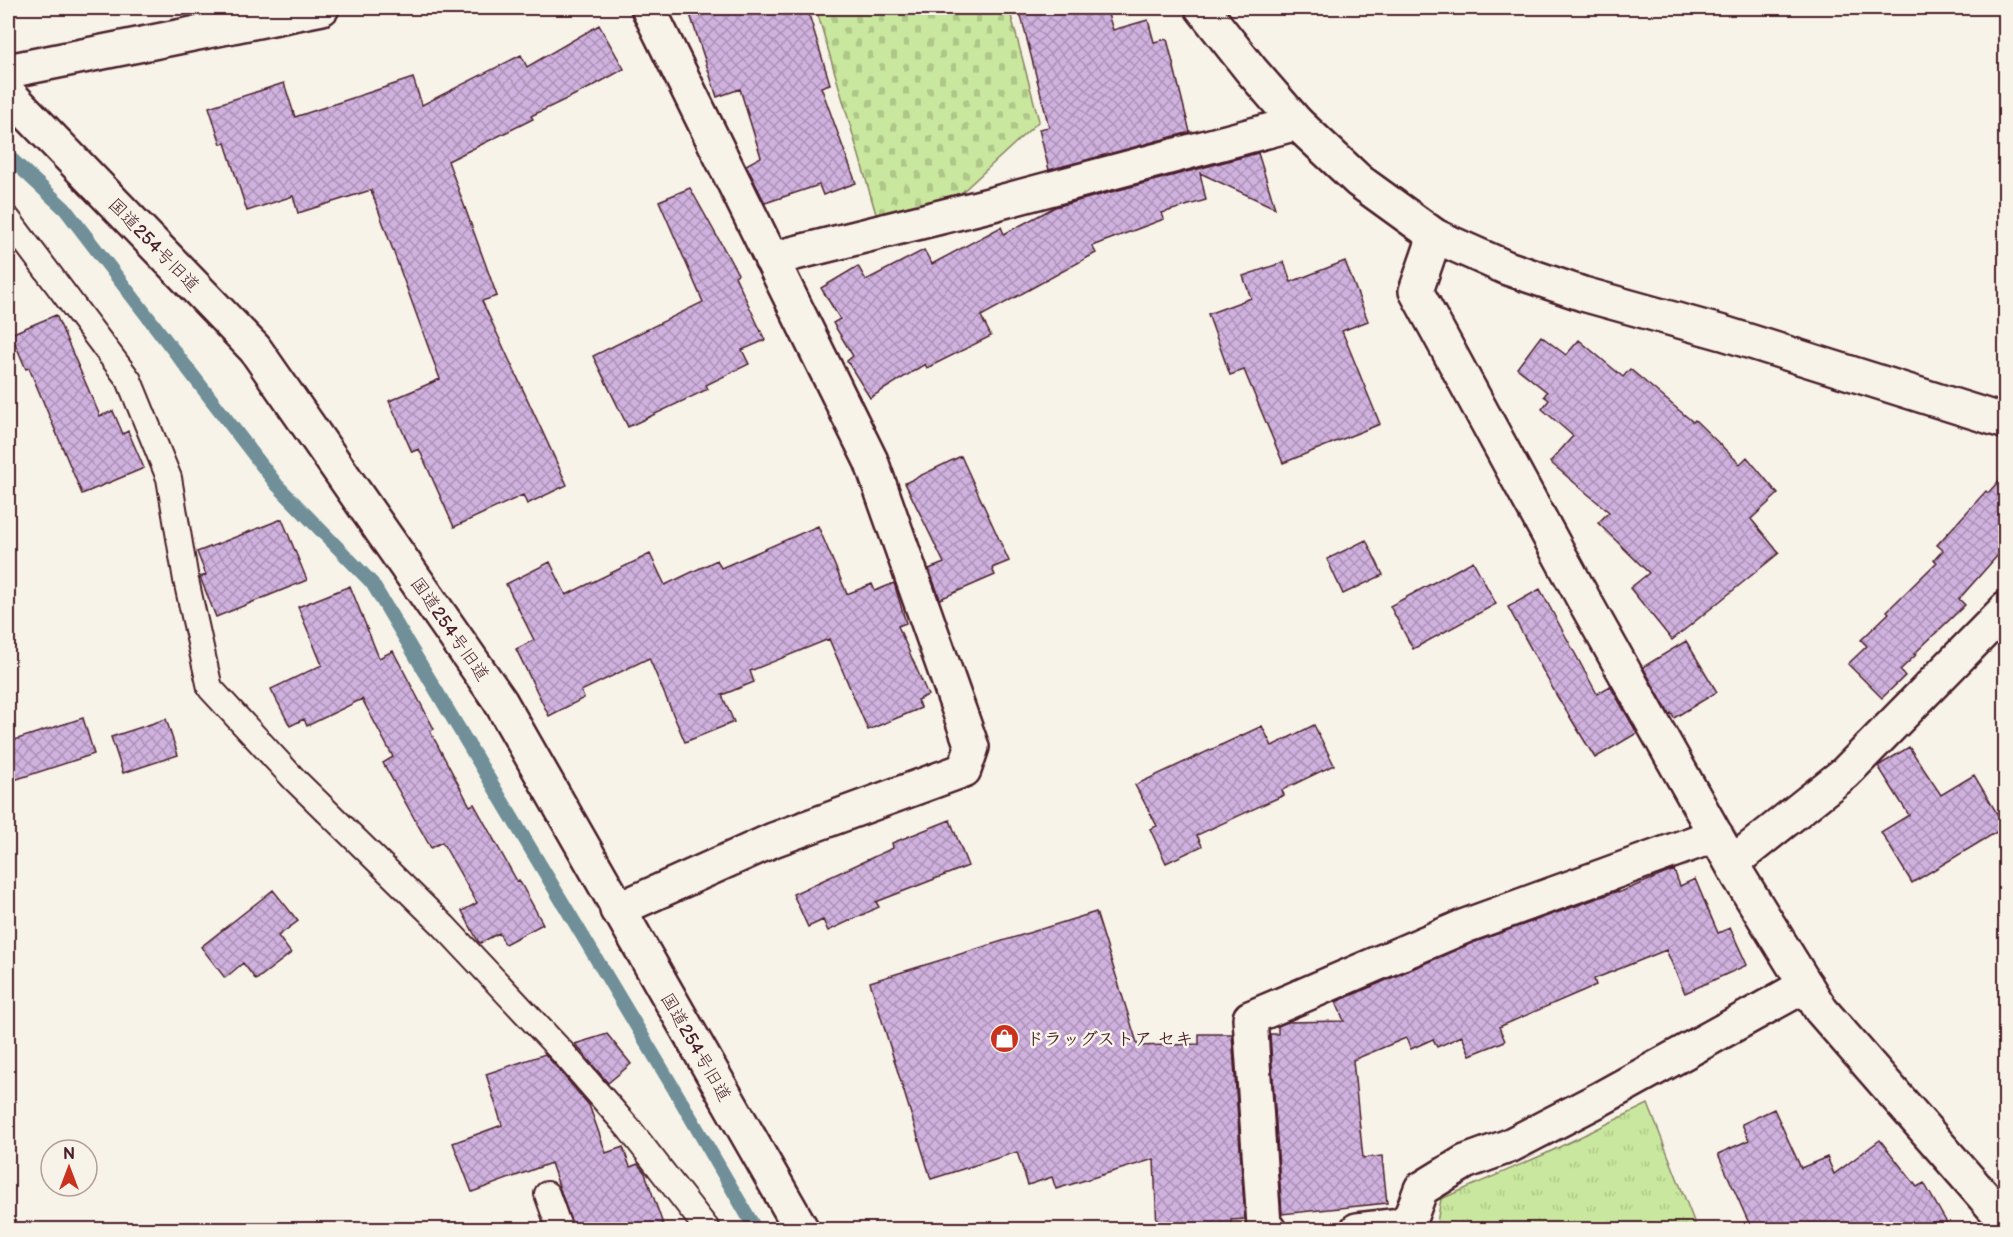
<svg xmlns="http://www.w3.org/2000/svg" width="2013" height="1237" viewBox="0 0 2013 1237" font-family="'Balsamiq Sans','Klee One',sans-serif">
	<defs>
		<pattern id="grass-tufts" width="24" height="20" patternUnits="userSpaceOnUse" patternTransform="scale(1.5)"><rect width="24" height="20" fill="#c9e79e"/><path d="M3 7l-1-3M5 7V3M7 7l1-3M15 17l-1-3M17 17v-4M19 17l1-3" fill="none" stroke="#aec688"/></pattern>
		<pattern id="cemetery-stones" width="16" height="16" patternUnits="userSpaceOnUse" patternTransform="scale(1.5)"><rect width="16" height="16" fill="#c9e79e"/><path d="M2 7V4a2 2 0 0 1 4 0v3zM10 15v-3a2 2 0 0 1 4 0v3z" fill="#aec688"/></pattern>
		<pattern id="building-cross-hatch" width="8" height="8" patternUnits="userSpaceOnUse" patternTransform="scale(1.5)"><rect width="8" height="8" fill="#d0b2df"/><path d="M0 0l8 8M0 8l8-8" fill="none" stroke="#ab90b5"/></pattern>
	</defs>
	<rect width="100%" height="100%" fill="#f7f3e8"/>
	<filter id="ink" filterUnits="userSpaceOnUse"><feTurbulence type="fractalNoise" baseFrequency=".0167" numOctaves="2"/><feDisplacementMap in="SourceGraphic" scale="12" xChannelSelector="R" yChannelSelector="G"/><feConvolveMatrix kernelMatrix="1 2 1 2 8 2 1 2 1" color-interpolation-filters="sRGB"/></filter>
	<g filter="url(#ink)">
		<path fill="url(#grass-tufts)" stroke="#8a8364" stroke-width="1.5" d="M1648,1104L1697,1229H1436L1441,1199L1545,1154Z"/>
		<path fill="url(#cemetery-stones)" stroke="#8a8364" stroke-width="1.5" d="M816,8H1009L1039,121L960,194L876,214Z"/>
		<g fill="none" stroke-linecap="round" stroke-linejoin="round">
			<path stroke="#6f8f98" stroke-width="14" d="M8,156L65,209L277,485L372,583L677,1094L756,1230"/>
		</g>
		<path fill="url(#building-cross-hatch)" stroke="#4a1f2b" stroke-width="1.5" d="M688,8H807L830,84L821,87L856,183L823,195L819,185L765,203L746,165L761,157L740,89L717,97Z
			M1019,8H1106L1113,30L1148,20L1154,42L1167,39L1190,132L1049,170L1039,129L1049,127Z
			M599,25L624,69L591,87L531,116L533,119L448,161L497,296L482,301L567,485L527,504L523,495L454,527L419,449L412,452L389,401L440,379L371,190L298,213L293,196L247,211L225,143L221,144L209,107L284,83L295,117L413,78L422,105L521,55L527,67Z
			M1258,153L1275,208L1200,173L1206,200L1162,213L1164,219L1092,246L1096,253L981,316L991,336L927,368L925,364L870,398L847,361L853,356L833,323L840,319L821,288L858,266L866,280L924,250L932,264L1001,227L1004,234L1055,207Z
			M690,188L738,274L735,276L765,340L742,350L749,364L706,385L708,389L628,427L593,356L703,302L659,201Z
			M1345,261L1368,321L1342,331L1380,424L1283,463L1244,370L1230,375L1208,314L1251,298L1243,276L1284,262L1291,282Z
			M56,315L100,416L113,411L123,434L128,431L144,468L82,494L29,368L26,369L11,334Z
			M1541,336L1566,355L1579,340L1623,377L1630,369L1693,422L1695,420L1740,464L1747,457L1778,494L1751,519L1779,553L1672,640L1630,588L1649,573L1598,523L1609,512L1550,462L1573,436L1542,409L1549,400L1544,396L1547,392L1517,368Z
			M961,456L1009,561L992,568L995,575L940,599L929,569L944,563L905,483Z
			M2006,473V546L1959,599L1965,605L1914,654L1916,655L1900,670L1905,676L1882,698L1848,664L1867,646L1861,640L1889,613L1887,611L1937,562L1934,560L1943,550L1937,545L1986,491L1988,493Z
			M282,519L307,580L216,617L200,577L206,575L197,552Z
			M818,526L847,594L872,584L875,591L894,583L906,623L898,626L928,695L917,700L921,708L868,730L829,639L750,671L754,682L722,695L734,722L685,742L649,658L581,691L584,698L549,716L516,649L534,640L506,584L550,562L566,595L650,554L665,585L717,560L721,568Z
			M1366,540L1383,575L1343,594L1327,559Z
			M1473,561L1496,604L1413,649L1390,606Z
			M350,586L379,658L393,651L434,729L430,731L470,806L474,804L517,881L519,880L543,924L505,944L499,933L480,943L478,941L462,911L477,903L442,842L431,848L383,763L393,757L362,699L307,726L304,719L290,726L271,689L322,665L298,607Z
			M1540,589L1597,694L1610,686L1637,733L1595,758L1557,696L1508,607Z
			M1686,641L1717,692L1674,718L1671,713L1669,714L1643,667Z
			M83,718L94,754L8,782V742Z
			M166,719L178,755L123,773L111,737Z
			M1314,725L1334,765L1282,790L1284,795L1197,835L1202,846L1166,863L1150,829L1157,826L1135,785L1262,726L1272,746Z
			M1909,747L1941,795L1974,775L2005,827L1912,883L1881,832L1909,815L1878,766Z
			M950,820L968,866L876,902L879,907L828,931L823,920L808,927L793,894L893,848L892,843Z
			M1674,870L1680,886L1695,879L1718,933L1730,928L1747,965L1685,993L1666,950L1594,979L1596,985L1499,1027L1505,1041L1470,1055L1462,1036L1437,1047L1433,1039L1411,1049L1406,1038L1353,1060L1363,1158L1382,1156L1387,1203L1282,1214L1270,1034H1278V1026L1288,1022L1344,1021L1336,1002L1472,943L1618,891V893Z
			M273,890L298,921L278,936L291,953L256,980L243,963L225,978L201,947Z
			M1096,912L1138,1046L1199,1044V1034H1232L1245,1219L1231,1220V1230H1157L1154,1159L1056,1189L1052,1177L1028,1185L1017,1152L931,1179L870,982Z
			M607,1034L631,1064L608,1083L575,1044Z
			M545,1054L589,1105L606,1153L623,1147L630,1167L638,1164L645,1173L665,1230H574L551,1163L472,1192L453,1143L502,1125L486,1074Z
			M1774,1109L1801,1168L1827,1157L1834,1174L1880,1140L1917,1187L1924,1183L1951,1230H1752L1718,1154L1749,1140L1742,1124Z"/>
		<g fill="none" stroke-linecap="round" stroke-linejoin="round">
			<defs>
				<path id="lane" d="M8,219L129,380L169,478L186,580L210,688L295,780L444,926L564,1054L630,1130L708,1230
					M547,1194L560,1230"/>
				<path id="street" d="M1435,236L1416,291L1584,600L1738,875L1821,1010L2006,1222
					M771,259L989,205L1297,123
					M1732,863L1845,773L2006,609
					M617,910L773,840L964,770L972,747L871,461L648,8
					M1269,1230L1264,1225L1250,1018L1465,926L1716,835
					M1357,1230L1401,1225L1411,1216L1421,1189L1465,1162L1509,1146L1598,1100L1806,985"/>
				<path id="secondary" d="M1202,8L1251,70L1297,123L1359,181L1435,236L1507,268L1583,294L1723,333L2006,422
					M8,71L322,8
					M8,93L255,349L500,701L802,1230"/>
			</defs>
			<use href="#lane" stroke="#4a1f2b" stroke-width="28"/>
			<use href="#street" stroke="#4a1f2b" stroke-width="38"/>
			<use href="#secondary" stroke="#4a1f2b" stroke-width="38"/>
			<use href="#lane" stroke="#f7f3e8" stroke-width="24"/>
			<use href="#street" stroke="#f7f3e8" stroke-width="33"/>
			<use href="#secondary" stroke="#f7f3e8" stroke-width="33"/>
		</g>
	</g>
	<defs>
		<symbol id="shop-disc" viewBox="-11 -11 22 22"><circle r="9.5" fill="#c8321e" stroke="#f7f3e8"/><path d="M-5-2.5h2.3a2.7 3.5 0 0 1 5.4 0H5L5.5 6h-11ZM-1.5-2.5h3a1.5 2.3 0 0 0-3 0Z" fill="#fff"/></symbol>
	</defs>
	<g fill-rule="evenodd">
		<use href="#shop-disc" x="988" y="1022" width="33" height="33"/>
	</g>
	<g text-anchor="middle" stroke-width="5" stroke-linejoin="round" paint-order="stroke">
		<g font-size="18" fill="#4a1f2b" stroke="#f7f3e8">
			<text transform="translate(154 245) rotate(46)" y="6">国道254号旧道</text>
			<text transform="translate(450 629) rotate(55)" y="6">国道254号旧道</text>
			<text transform="translate(696 1047) rotate(60)" y="6">国道254号旧道</text>
		</g>
		<g font-size="18" font-weight="bold" fill="#4a1f2b" stroke="#f7f3e8" text-anchor="start">
			<text x="1026" y="1045">ドラッグストア セキ</text>
		</g>
	</g>
	<rect width="2013" height="1237" fill="none" stroke="#f7f3e8" stroke-width="30"/>
	<rect x="15" y="15" width="1983" height="1207" fill="none" stroke="#4a1f2b" stroke-width="2" filter="url(#ink)"/>
	<g transform="translate(69 1168)"><circle r="28" fill="#f7f3e8" stroke="#b29e9c" stroke-width="1.5"/>
	<path d="M0-4.5L10 22L0 15L-10 22Z" fill="#c8321e"/>
	<text y="-9" font-size="16" font-weight="bold" text-anchor="middle" fill="#4a1f2b">N</text>
	</g>
</svg>
